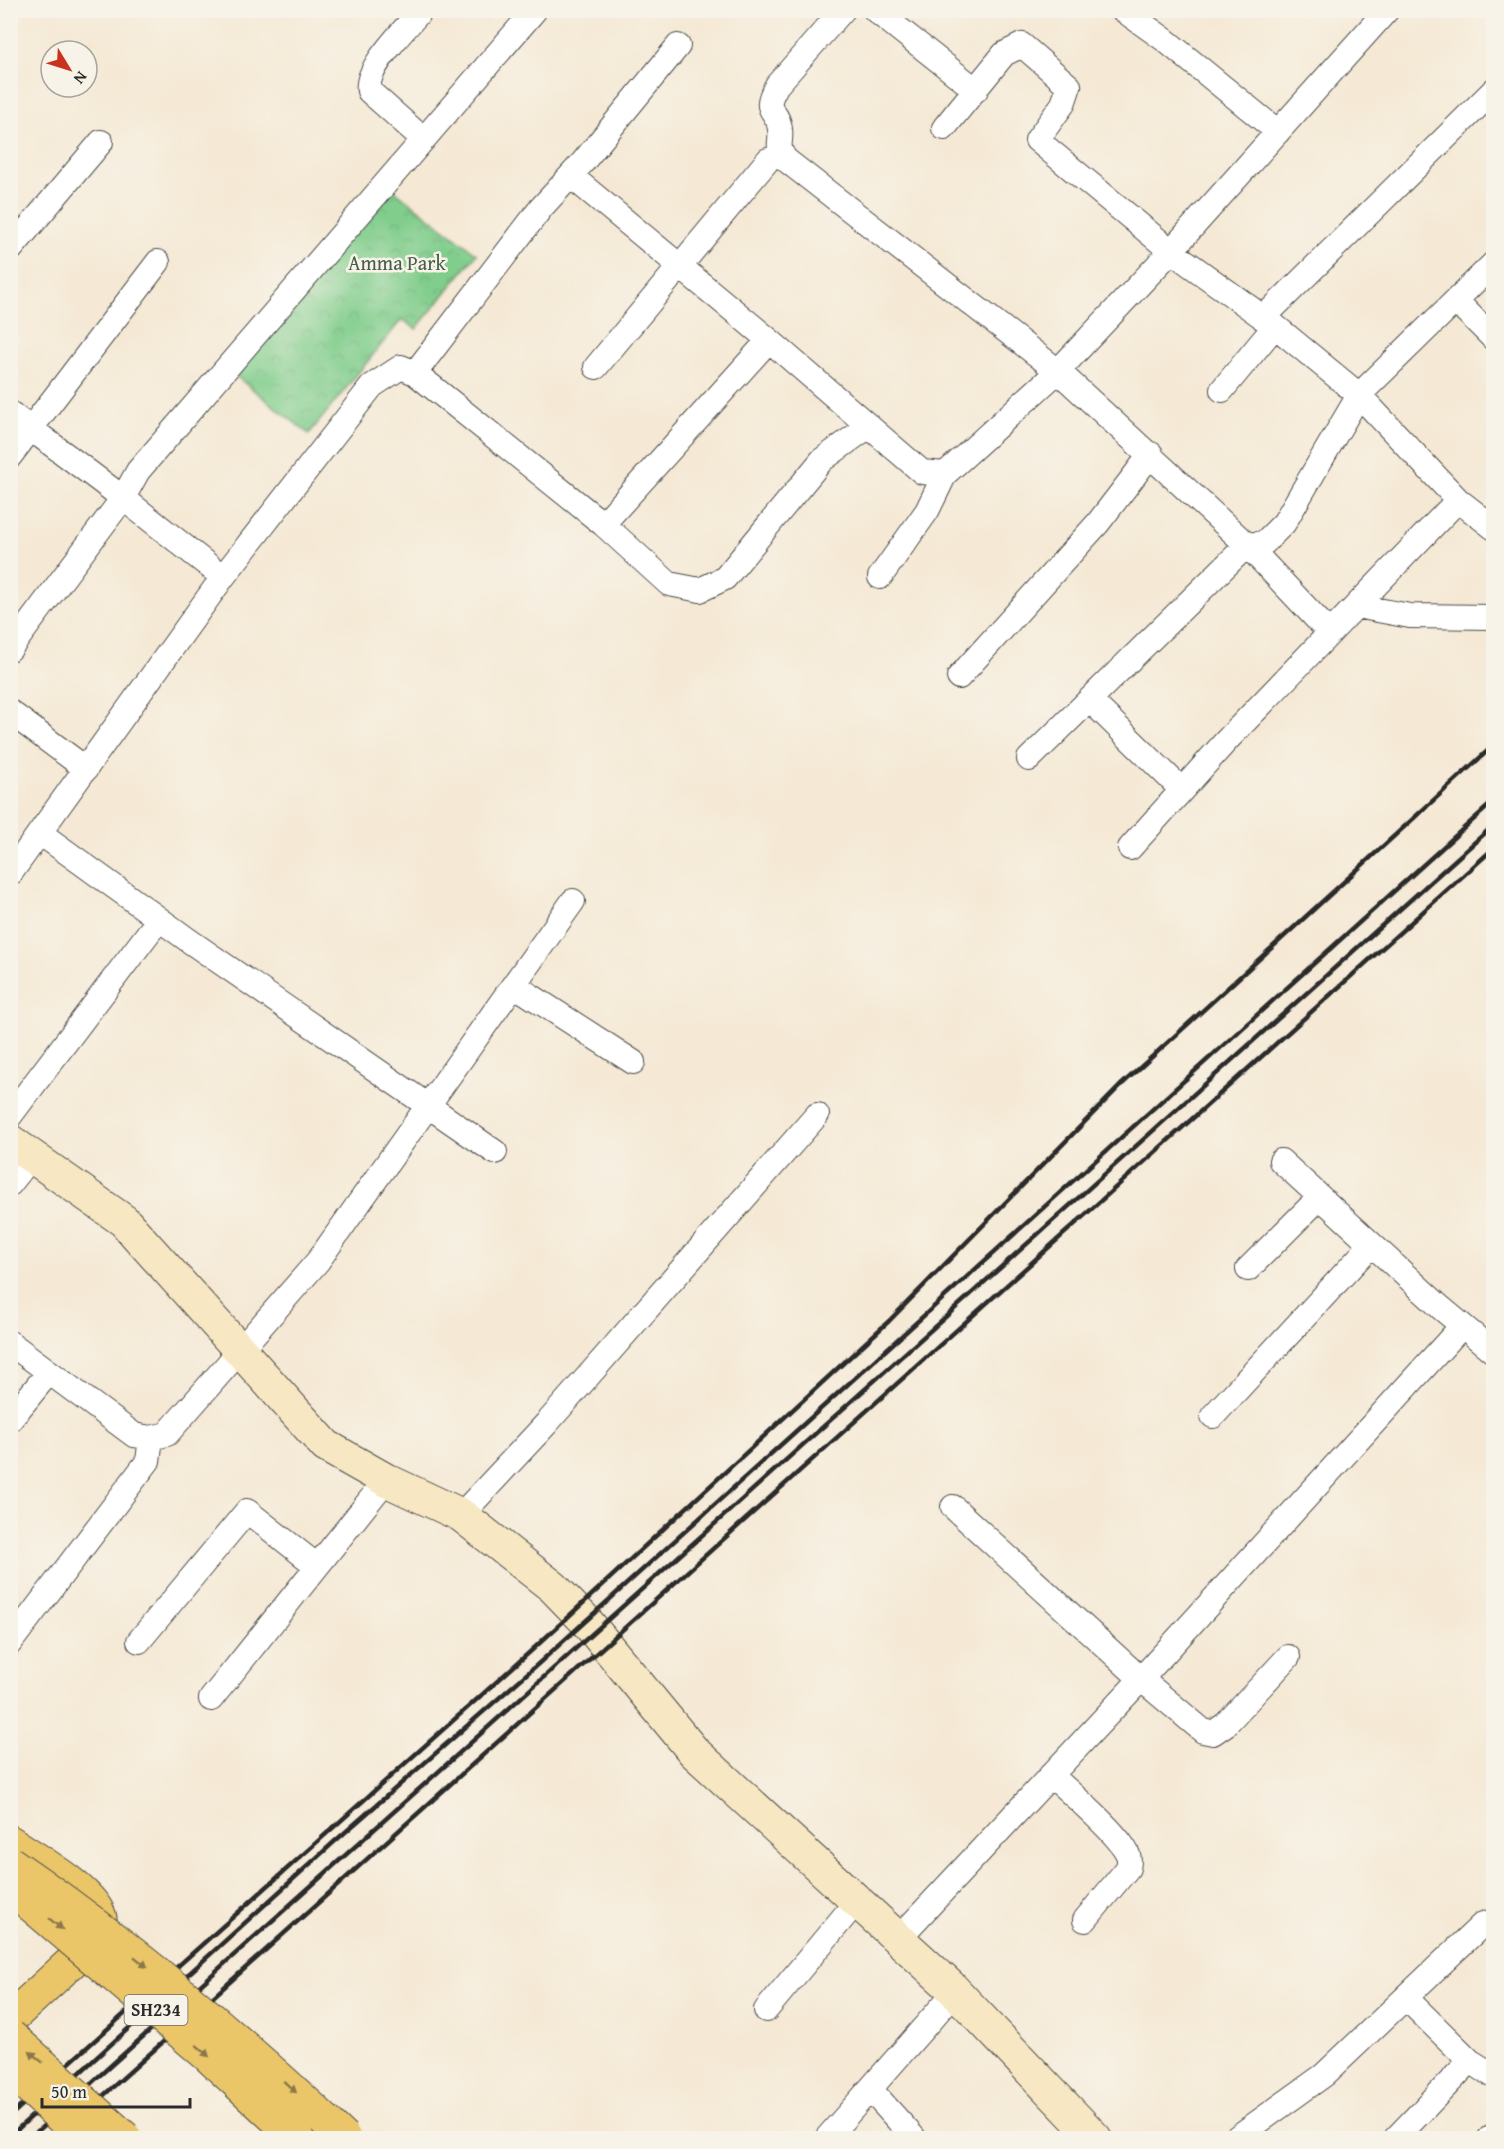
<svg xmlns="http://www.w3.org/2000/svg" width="1504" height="2149" viewBox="0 0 1504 2149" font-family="'Gentium Book Plus',serif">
	<defs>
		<pattern id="park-crowns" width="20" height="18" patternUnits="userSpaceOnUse" patternTransform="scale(1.5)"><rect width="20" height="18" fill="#80cd8c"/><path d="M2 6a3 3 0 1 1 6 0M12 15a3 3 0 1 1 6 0" fill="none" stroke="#6fb079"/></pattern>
	</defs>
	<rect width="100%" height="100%" fill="#f7f3e8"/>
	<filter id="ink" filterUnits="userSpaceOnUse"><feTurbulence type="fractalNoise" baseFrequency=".0167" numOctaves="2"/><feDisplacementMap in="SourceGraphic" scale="12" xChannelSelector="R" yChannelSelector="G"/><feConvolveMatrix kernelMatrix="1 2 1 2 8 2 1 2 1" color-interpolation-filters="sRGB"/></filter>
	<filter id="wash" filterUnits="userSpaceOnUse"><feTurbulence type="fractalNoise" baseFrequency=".008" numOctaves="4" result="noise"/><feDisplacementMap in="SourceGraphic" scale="24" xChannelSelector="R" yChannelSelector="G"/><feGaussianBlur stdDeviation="1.35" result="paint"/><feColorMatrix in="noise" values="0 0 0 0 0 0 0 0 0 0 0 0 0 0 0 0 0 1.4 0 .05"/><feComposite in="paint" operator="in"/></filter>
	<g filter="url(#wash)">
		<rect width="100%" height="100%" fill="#f5e9d5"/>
		<path fill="url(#park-crowns)" stroke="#567c5c" stroke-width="1.5" d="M389,186L477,254L416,329L402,319L309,434L233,374Z"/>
	</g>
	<g filter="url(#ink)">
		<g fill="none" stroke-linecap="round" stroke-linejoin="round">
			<defs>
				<path id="street" d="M421,10C406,29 364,68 369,91L423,139
					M843,10L777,85C760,114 778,107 780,129C782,144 775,145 786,160L1058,371L1247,545L1330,633
					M875,10L976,90
					M1123,10L1165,40L1278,132
					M944,128L1004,54L1022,45L1069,86L1063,104L1037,140L1171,251L1275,326L1359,395L1458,500L1494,528
					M571,176L769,340L922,472L945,474L1058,371L1171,251L1387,10
					M10,250L101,142
					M1456,301L1494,339
					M1263,318L1494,90
					M596,367L768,160
					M415,373L541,208L583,162L678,46
					M1222,390L1275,326
					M10,413L123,498L10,649
					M10,456L158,262
					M603,524L769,340
					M223,577L372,386L401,367L415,373L603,524L669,584L700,590L725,578L822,460L869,426
					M880,577L927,511L945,474
					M1356,606L1410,616L1494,617
					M959,677L1098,523L1151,454
					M1090,700L1182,790
					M10,712L86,769
					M1029,759L1247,545L1264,543L1284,523L1359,395L1494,263
					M40,833L191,942L495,1152
					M1130,848L1227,740L1458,500
					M10,874L223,577L123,498L138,471L535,10
					M514,985L633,1062
					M10,1116L159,919
					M1281,1161L1440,1307L1494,1352
					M10,1184L32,1156
					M1248,1269L1320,1197
					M10,1343L134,1435L151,1438L167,1434L318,1261L573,901
					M1213,1416L1371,1245
					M10,1420L49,1372
					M953,1507L1141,1679L1203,1731L1213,1733L1226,1724L1288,1657
					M461,1515L547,1423L817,1115
					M139,1641L247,1511L317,1566
					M10,1643L148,1461L151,1438
					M211,1699L386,1480
					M1051,1775C1069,1792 1120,1834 1128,1855C1130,1860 1129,1863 1128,1868L1085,1920
					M898,1939L1141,1679L1462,1326
					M1406,1998L1470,2061L1494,2076
					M766,2010L857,1901
					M870,2089L914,2138
					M827,2138L955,1992
					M1236,2138L1324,2075L1483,1924L1494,1921
					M1396,2138L1470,2061
					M1490,2138L1494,2135"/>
				<path id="secondary" d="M10,1141L124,1221L326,1446L386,1480L461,1515L553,1587L586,1621L694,1752L951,1987L1095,2138"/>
				<path id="primary" d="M10,1842C32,1857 95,1892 100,1918C101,1928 95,1937 90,1945L10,2019"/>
			</defs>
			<use href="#street" stroke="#494844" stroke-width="26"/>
			<use href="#secondary" stroke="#494844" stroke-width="35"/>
			<use href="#primary" stroke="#494844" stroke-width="35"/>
			<use href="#street" stroke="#fff" stroke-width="24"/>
			<use href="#secondary" stroke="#f7e8c3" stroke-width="33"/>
			<use href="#primary" stroke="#eac669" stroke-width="33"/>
			<path stroke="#2b2b2b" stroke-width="4.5" d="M10,2116L531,1651L889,1321L1120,1086L1494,745
				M10,2136L334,1842L538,1664L1494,801
				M30,2138L1494,825
				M56,2138L1494,848"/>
			<defs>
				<path id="highway-bridge" d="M10,1863C129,1944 240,2040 344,2138
					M10,1887L206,2054L297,2138
					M10,2036L125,2138
					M10,2069L83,2138"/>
			</defs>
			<use href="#highway-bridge" stroke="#494844" stroke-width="35" stroke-linecap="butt"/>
			<use href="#highway-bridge" stroke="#eac669" stroke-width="33"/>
		</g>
		<defs><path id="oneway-solid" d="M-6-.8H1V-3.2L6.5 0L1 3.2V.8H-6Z" transform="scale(1.5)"/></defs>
		<g fill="#8a784a">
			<use href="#oneway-solid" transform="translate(56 1924) rotate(39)"/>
			<use href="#oneway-solid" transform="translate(141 1962) rotate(39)"/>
			<use href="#oneway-solid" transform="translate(203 2051) rotate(42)"/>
			<use href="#oneway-solid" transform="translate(36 2057) rotate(-141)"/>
			<use href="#oneway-solid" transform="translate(290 2087) rotate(42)"/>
		</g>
	</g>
	<g text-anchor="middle" stroke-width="5" stroke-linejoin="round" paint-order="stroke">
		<rect fill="#f7f3e8" stroke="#686764" stroke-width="1.5" x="124.5" y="1995" width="63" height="30" rx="4.5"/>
		<g font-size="18" font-weight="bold" fill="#2b2b2b">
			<text x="156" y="2016">SH234</text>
		</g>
		<g font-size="20" fill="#445c48" stroke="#f7f3e8">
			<text x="397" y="270">Amma Park</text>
		</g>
	</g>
	<rect width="1504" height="2149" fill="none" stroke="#f7f3e8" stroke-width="36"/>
	<g transform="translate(69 69) rotate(128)"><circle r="28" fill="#f7f3e8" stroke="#a5a39c" stroke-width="1.5"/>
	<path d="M0-4.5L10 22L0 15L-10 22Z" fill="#c8321e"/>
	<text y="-9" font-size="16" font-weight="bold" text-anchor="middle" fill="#2b2b2b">N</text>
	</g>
	<path d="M42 2098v9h148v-9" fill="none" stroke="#2b2b2b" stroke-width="3"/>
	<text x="51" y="2098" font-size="18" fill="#2b2b2b" stroke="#f7f3e8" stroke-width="4.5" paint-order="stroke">50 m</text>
</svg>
